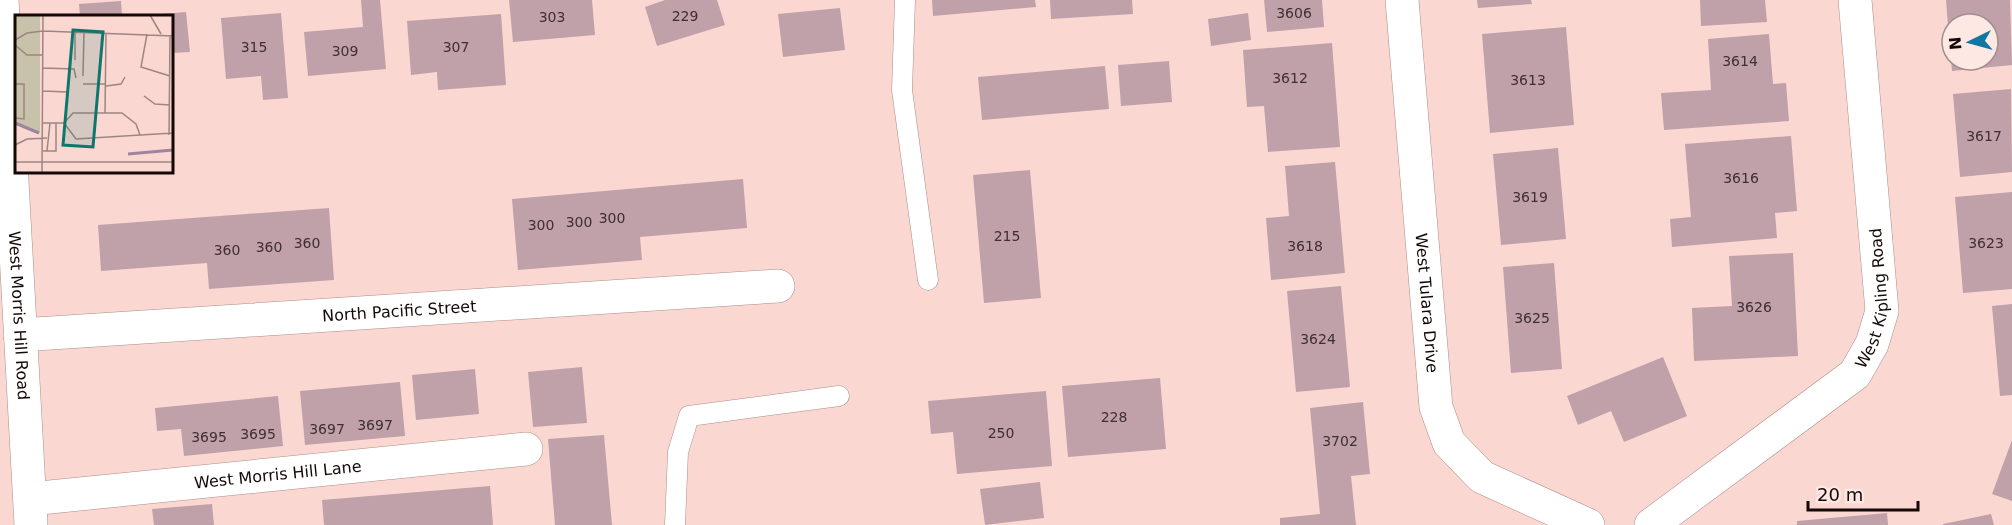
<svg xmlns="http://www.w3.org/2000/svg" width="2012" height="525" viewBox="0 0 2012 525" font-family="'DejaVu Sans',sans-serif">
	<rect width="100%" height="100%" fill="#fad8d1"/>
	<path fill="#c0a0a9" d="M361,0H380L386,69L308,76L304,32L363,27Z
		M509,0H592L595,35L513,42Z
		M665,0H717L725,25L657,46L645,7Z
		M932,0H1035L1036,7L933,16Z
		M1050,0H1132L1133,14L1051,19Z
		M1264,0H1322L1324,27L1267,32Z
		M1477,0H1531L1532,4L1478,8Z
		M1700,0H1765L1767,22L1701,26Z
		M1946,0H2010L2012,65L1952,71L1951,60H1988V24H1952V52H1950Z
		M121,1L122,16H80L79,4Z
		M840,8L845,50L783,57L778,14Z
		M186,12L190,52L171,53V16H148V15Z
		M281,13L288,98L263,100L261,76L226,79L221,18Z
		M1248,13L1251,40L1211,46L1208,19Z
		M501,14L506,85L438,90L437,72L411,75L407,21Z
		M1566,27L1574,125L1490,133L1482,34Z
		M1769,34L1773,84L1786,83L1789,121L1664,130L1661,93L1711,90L1708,39Z
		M1332,43L1340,147L1268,152L1264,106L1247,107L1243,50Z
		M1169,61L1172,102L1121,106L1118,65Z
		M1105,66L1109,109L982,120L978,77Z
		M2011,89L2012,172L1960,177L1953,94Z
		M1791,136L1797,211L1775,213L1777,238L1672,247L1670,219L1691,217L1685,144Z
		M1558,148L1566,239L1501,245L1493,154Z
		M1335,162L1345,273L1271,280L1266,218L1289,216L1285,166Z
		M1030,170L1041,298L984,303L973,175Z
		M743,179L747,228L640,237L642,260L518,270L512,199Z
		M2012,192V289L1963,293L1955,197Z
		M329,208L334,280L209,289L207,263L101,271L98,225Z
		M1793,253L1798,356L1694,361L1692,308L1732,306L1729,256Z
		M1554,263L1562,369L1511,373L1503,267Z
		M1341,286L1350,387L1296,392L1287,291Z
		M2012,304V395L2000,396L1992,306Z
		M1663,357L1687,416L1624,442L1611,411L1578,425L1567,396Z
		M582,367L587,423L533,427L528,372Z
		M475,369L479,414L416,420L412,375Z
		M1160,378L1166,449L1068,457L1062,386Z
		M400,382L405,436L305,445L300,391Z
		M1046,391L1052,466L957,474L953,432L931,434L928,401Z
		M278,396L283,446L184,456L181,429L157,431L155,408Z
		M1363,402L1370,474L1351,476L1356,525H1280V518L1320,514L1310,408Z
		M604,435L612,525H555L548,439Z
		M2012,440V501L1992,494Z
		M1040,482L1044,518L985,525L980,489Z
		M490,486L493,525H324L322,500Z
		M212,504L214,525H154L152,509Z
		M1887,513L1888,525H1797V521Z
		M1991,514L1994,525H1943V524Z"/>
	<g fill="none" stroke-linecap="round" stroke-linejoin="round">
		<defs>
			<path id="service" d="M905,0L902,90L928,280
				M675,525L678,452L689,416L839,396"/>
			<g id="minor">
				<path id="s1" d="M2,0L31,525"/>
				<path id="s2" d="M1402,0L1436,407L1449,443L1482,477L1588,525"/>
				<path id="s3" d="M20,335L778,286"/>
				<path id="s4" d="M30,499L526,449"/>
				<path id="s5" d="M1651,525L1855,374L1872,344L1882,311L1855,0"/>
			</g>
		</defs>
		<use href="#service" stroke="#ad8d87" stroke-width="21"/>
		<use href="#minor" stroke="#ad8d87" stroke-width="34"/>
		<use href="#service" stroke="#fff" stroke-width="20"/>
		<use href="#minor" stroke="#fff" stroke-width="33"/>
	</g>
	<g text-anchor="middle" stroke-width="4.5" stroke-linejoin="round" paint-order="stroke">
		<g font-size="14" fill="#3f2f30">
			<text x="1294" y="18">3606</text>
			<text x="685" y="21">229</text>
			<text x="552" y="22">303</text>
			<text x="254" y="52">315</text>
			<text x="456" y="52">307</text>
			<text x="345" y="56">309</text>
			<text x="1740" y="66">3614</text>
			<text x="1290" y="83">3612</text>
			<text x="1528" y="85">3613</text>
			<text x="1984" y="141">3617</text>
			<text x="1741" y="183">3616</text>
			<text x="1530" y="202">3619</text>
			<text x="612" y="223">300</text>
			<text x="579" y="227">300</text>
			<text x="541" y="230">300</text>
			<text x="1007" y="241">215</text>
			<text x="307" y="248">360</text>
			<text x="1986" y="248">3623</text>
			<text x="1305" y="251">3618</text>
			<text x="269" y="252">360</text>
			<text x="227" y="255">360</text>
			<text x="1754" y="312">3626</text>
			<text x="1532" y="323">3625</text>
			<text x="1318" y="344">3624</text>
			<text x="1114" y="422">228</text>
			<text x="375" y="430">3697</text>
			<text x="327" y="434">3697</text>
			<text x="1001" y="438">250</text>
			<text x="258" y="439">3695</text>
			<text x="209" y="442">3695</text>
			<text x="1340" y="446">3702</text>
		</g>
		<g font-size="16" fill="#140907" stroke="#fde8e4">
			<text dy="6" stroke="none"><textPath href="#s5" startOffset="334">West Kipling Road</textPath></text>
			<text dy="6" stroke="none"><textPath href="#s2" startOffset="304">West Tulara Drive</textPath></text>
			<text dy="6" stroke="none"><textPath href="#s3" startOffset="380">North Pacific Street</textPath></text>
			<text dy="6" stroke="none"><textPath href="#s1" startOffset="316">West Morris Hill Road</textPath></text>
			<text dy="6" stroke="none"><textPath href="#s4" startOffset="249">West Morris Hill Lane</textPath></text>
		</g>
	</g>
	<g transform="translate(15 15)">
		<rect width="158" height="158" fill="#fad8d1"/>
		<path d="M0,0H25V118L0,107Z" fill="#c8c2ab"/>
		<path fill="none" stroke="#9f849e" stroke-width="3" d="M0,108L24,118M113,139L158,135"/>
		<path fill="none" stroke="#9e8580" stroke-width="1.5" d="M135,0L146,19M60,17V45M132,19L126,52L155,61M0,25L12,18L28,16L158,21M0,30L12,40H28M28,53L59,54L61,63M68,61L69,17M0,69H9V104L0,103M68,69H91M91,71L106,69L110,62M28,76L53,77M129,81L140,89L155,90M90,98L91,18M28,108H49L61,124L158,118M49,108L58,98H107L121,109L125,120M154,120L155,20M0,130L12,124L32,123M28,136H41V108M32,136L35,108M0,147H158M27,157L28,0"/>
		<path fill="#0f766e" fill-opacity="0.15" stroke="#0f766e" stroke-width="3" d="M58,15L88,17L78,132L48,130Z"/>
		<rect width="158" height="158" fill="none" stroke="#140907" stroke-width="3"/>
	</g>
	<g transform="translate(1970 42) rotate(265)"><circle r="28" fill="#fde8e4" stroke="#a08f8c" stroke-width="1.5"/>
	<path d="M0-4.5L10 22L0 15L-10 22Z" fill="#1077a3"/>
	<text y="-9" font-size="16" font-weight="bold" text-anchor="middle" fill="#140907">N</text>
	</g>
	<path d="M1808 501v9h110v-9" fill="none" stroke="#140907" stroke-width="3"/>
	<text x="1817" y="501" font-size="18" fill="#140907" stroke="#fde8e4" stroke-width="4.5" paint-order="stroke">20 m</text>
</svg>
